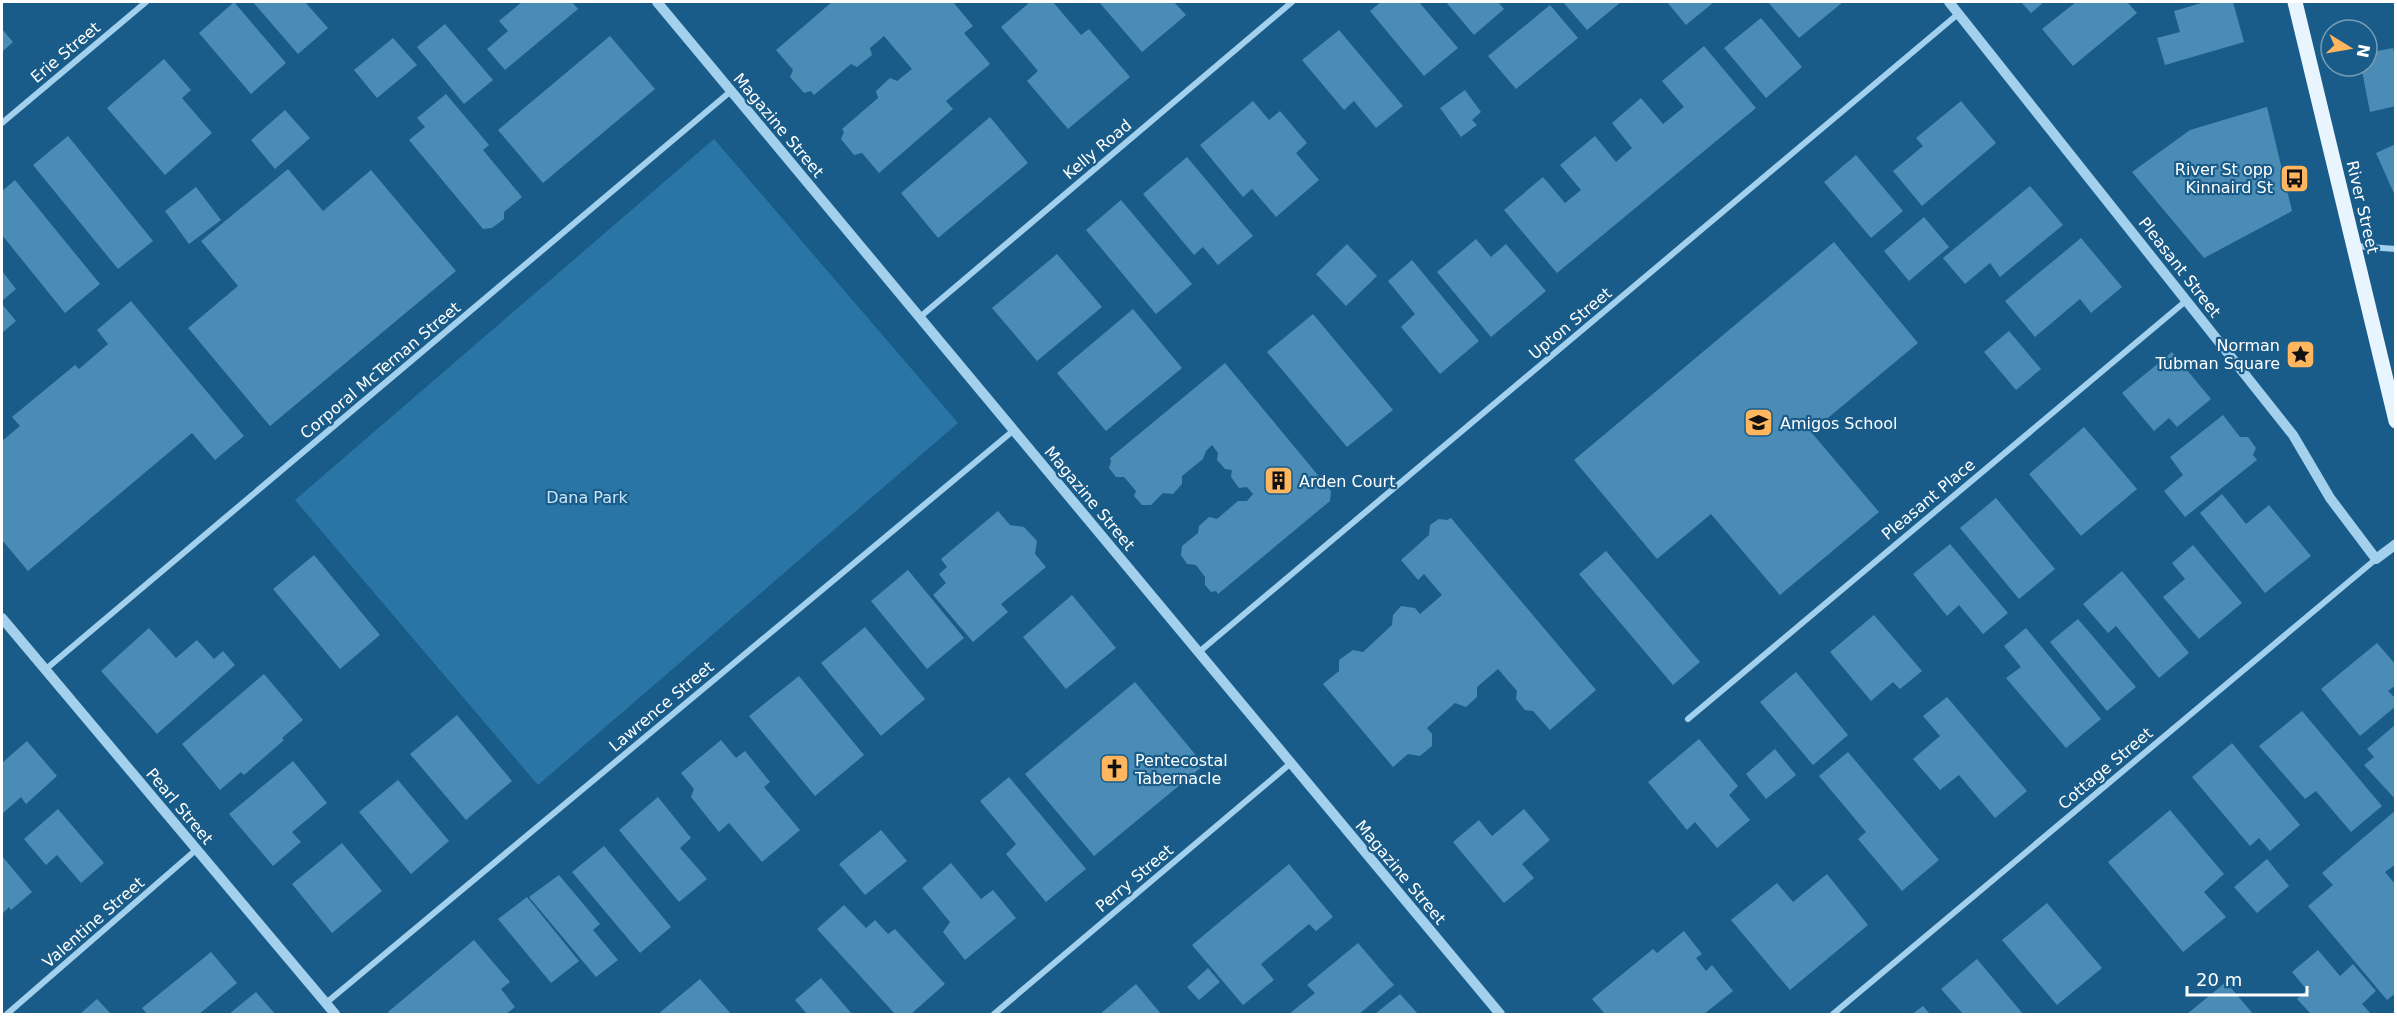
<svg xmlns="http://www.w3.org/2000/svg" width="2397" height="1016" viewBox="0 0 2397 1016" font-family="'DejaVu Sans',sans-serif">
	<rect width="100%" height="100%" fill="#195c89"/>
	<path fill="#2976a6" d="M714,139L958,423L538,785L295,500Z"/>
	<path fill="#4a8cb5" d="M234,2L286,63L251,94L199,33Z
		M253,2H305L328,28L298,54Z
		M522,2H572L578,9L505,70L487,49L508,31L499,21Z
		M832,2H953L973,26L964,33L990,64L946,101L953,109L879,173L862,153L854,155L841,139L844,132L842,129L878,98L876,91L890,78L897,81L912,69L884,36L870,48L872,55L857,67L851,64L814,95L811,91L804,93L790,77L793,70L776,50Z
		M1030,2H1053L1081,35L1089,29L1130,77L1068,129L1027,81L1038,71L1001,27Z
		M1099,2H1174L1186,15L1142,52Z
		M1381,2H1419L1458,48L1424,76L1370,11Z
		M1446,2H1498L1504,9L1474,35Z
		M1563,2H1621L1587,30Z
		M1667,2H1714L1686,25Z
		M1768,2H1843L1799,38Z
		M2021,2H2044L2031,13Z
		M2076,2H2127L2137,13L2073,66L2042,29Z
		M2205,2H2233L2244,42L2165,65L2157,38L2180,32L2174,11Z
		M1550,5L1578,38L1516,89L1488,56Z
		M1761,18L1802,67L1766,98L1724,48Z
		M445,24L493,80L464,104L417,47Z
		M2,29L13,42L2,52Z
		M1339,30L1403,106L1376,128L1354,101L1344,110L1302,60Z
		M610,36L655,89L543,183L498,130Z
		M393,38L417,65L377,98L354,70Z
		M1704,46L1756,108L1557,273L1504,210L1543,177L1565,203L1581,190L1560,165L1595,136L1616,162L1632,148L1612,123L1641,98L1663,124L1684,107L1662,81Z
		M2393,48L2396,59V106L2370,112L2361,66H2367V53Z
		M164,59L191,90L182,98L212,133L165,175L107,108Z
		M1465,90L1481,112L1472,120L1477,125L1461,137L1440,108Z
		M446,94L489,145L483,150L522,197L504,212V219L492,228L483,229L409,140L425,127L417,118Z
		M1253,101L1269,120L1280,111L1307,143L1296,153L1319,180L1276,217L1252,189L1243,197L1200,145Z
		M1961,101L1996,143L1922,206L1893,171L1923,146L1916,138Z
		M2267,107L2292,211L2204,258L2132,172L2190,130Z
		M285,110L310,138L275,169L251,140Z
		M990,117L1028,163L938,238L901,193Z
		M68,136L153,241L118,269L33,165Z
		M2396,144V198L2376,153Z
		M1856,155L1903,211L1871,238L1824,182Z
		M1187,157L1253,236L1218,265L1203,247L1194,255L1143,194Z
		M288,169L323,211L371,170L456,271L270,426L188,328L238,286L201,241Z
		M15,180L100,284L65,313L2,235V191Z
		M2030,186L2063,225L2000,277L1990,263L1965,284L1943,258Z
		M196,187L221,220L189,244L165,211Z
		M1121,200L1192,284L1156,314L1086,230Z
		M1924,217L1949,247L1909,281L1884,251Z
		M2081,238L2122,287L2091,313L2080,299L2035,337L2005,301Z
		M1476,239L1491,257L1506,244L1546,291L1491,337L1437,272Z
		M1834,242L1918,343L1811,432L1879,512L1780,595L1711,514L1657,559L1574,460Z
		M1347,244L1377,276L1346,306L1316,274Z
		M1057,254L1102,307L1037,361L992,308Z
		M1412,260L1479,341L1440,374L1401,327L1415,314L1388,281Z
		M2,271L16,289L2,301Z
		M131,301L244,436L215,460L192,433L28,571L2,540V441L20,426L12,417L75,365L79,369L108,344L97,330Z
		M2,304L16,321L2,333Z
		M1133,309L1182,368L1106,431L1057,373Z
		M1313,314L1393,410L1347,447L1267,352Z
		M2009,331L2041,369L2016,390L1984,352Z
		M2172,352L2211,399L2177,427L2169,418L2154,431L2122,393Z
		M1225,363L1331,491L1330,501L1218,594L1216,591L1211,592L1205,585V577L1196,565L1187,564L1181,555L1182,546L1198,533L1199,526L1209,517L1217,519L1238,501H1247L1253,494L1247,487L1239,488L1231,477L1232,470L1225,469L1217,460L1218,453L1212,445L1206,451L1203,459L1182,476V484L1173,494L1163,493L1151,505H1142L1134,496L1136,491L1124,477H1116L1109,468L1111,461L1110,458Z
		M2223,415L2240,437H2248L2256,448L2253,455L2257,460L2185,517L2164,491L2183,475L2170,457Z
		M2084,427L2137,489L2081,536L2029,474Z
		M2222,494L2246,524L2269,505L2311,556L2265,593L2200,513Z
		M1996,498L2055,569L2019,599L1960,528Z
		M998,511L1010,525L1024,527L1037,541L1035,554L1046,567L1001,604L1008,612L973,642L933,595L946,583L939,574L947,567L941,559Z
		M1451,518L1596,690L1550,730L1533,711L1525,710L1516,699L1517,691L1498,669L1477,687V697L1466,707L1455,703L1427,728L1432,734V746L1420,756L1408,754L1393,767L1323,684L1339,671V660L1353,650L1363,652L1392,625L1393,615L1401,606L1415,608L1420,614L1442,595L1424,574L1418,580L1401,560L1429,535L1430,525L1439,519L1447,520Z
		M1950,544L2008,613L1983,634L1959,605L1947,616L1913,574Z
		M2193,545L2242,603L2199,639L2163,597L2185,579L2172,563Z
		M1606,551L1700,662L1673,685L1579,574Z
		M314,555L380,635L340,669L273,589Z
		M908,570L964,638L927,669L871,601Z
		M2122,571L2189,653L2159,678L2116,626L2108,633L2083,604Z
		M1072,595L1116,648L1066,689L1023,637Z
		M1874,615L1922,671L1900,689L1893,682L1871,701L1830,652Z
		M2078,619L2136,687L2107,711L2050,642Z
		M865,627L925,699L881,736L821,663Z
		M149,628L176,658L197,640L214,659L223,651L235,665L157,734L101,671Z
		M2026,628L2101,719L2066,748L2006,678L2021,667L2004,646Z
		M2377,643L2396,665V685L2388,691L2396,699V706L2360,736L2321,689Z
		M1796,672L1848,735L1813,765L1760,702Z
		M264,674L303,720L282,738L284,740L244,775L241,772L220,790L182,744Z
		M799,676L864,755L815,796L749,716Z
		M1135,682L1204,765L1094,856L1025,774Z
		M1947,697L2027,791L1995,818L1959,775L1940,790L1913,759L1940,736L1923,716Z
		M2302,711L2382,806L2351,832L2316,791L2305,799L2259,746Z
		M457,715L512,781L466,820L410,754Z
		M2396,724V800L2364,765L2374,757L2367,749Z
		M1699,739L1738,786L1729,795L1750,820L1717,848L1695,822L1687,830L1648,782Z
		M721,740L736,758L745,751L770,782L764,787L800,830L762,862L729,823L719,832L691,797L694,789L681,773Z
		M27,741L57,776L26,804L21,797L2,814V763Z
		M2232,743L2300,825L2270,851L2259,838L2250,846L2192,777Z
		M1775,749L1796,775L1766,799L1746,774Z
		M1848,752L1939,860L1902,891L1858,839L1866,832L1819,776Z
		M293,761L327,803L292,832L301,842L273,866L229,814Z
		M1009,777L1086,869L1046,902L1006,854L1016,844L980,801Z
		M398,780L449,841L411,874L359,812Z
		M658,797L691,838L680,848L707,879L679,902L619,830Z
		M58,809L104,863L81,883L57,855L46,865L24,839Z
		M1524,809L1550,840L1522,864L1534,878L1504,903L1453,842L1479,820L1492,836Z
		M2170,810L2224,874L2204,892L2226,917L2183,952L2108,862Z
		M2396,810V864L2385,872L2396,885V993L2387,1000L2308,906L2333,885L2322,873Z
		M881,830L907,861L865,895L839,864Z
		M342,843L382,891L332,933L292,884Z
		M604,846L671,927L640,953L572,872Z
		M2,856L32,892L11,910L9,907L2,914Z
		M2267,859L2289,886L2257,913L2234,887Z
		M951,863L981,899L993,890L1016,918L965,960L943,932L950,922L922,888Z
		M1289,864L1333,917L1316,931L1309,924L1261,964L1274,980L1243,1005L1192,945Z
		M1827,874L1868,925L1790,990L1731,920L1777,883L1793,902Z
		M559,875L600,924L593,930L618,960L596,977L529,897Z
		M527,897L579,961L551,983L498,919Z
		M2047,903L2102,968L2057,1005L2002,940Z
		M844,905L866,928L875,920L888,934L895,929L945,984L911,1014H895L817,929Z
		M1684,931L1702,954L1696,958L1706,971L1712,965L1733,991L1704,1014H1605L1592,999L1653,949L1657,953Z
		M474,940L510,982L501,989L515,1007L506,1014H390L388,1012Z
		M1358,943L1394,985L1359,1014H1289L1315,993L1307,985Z
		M2318,950L2340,976L2353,964L2376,991L2362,1004L2371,1014H2311L2297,999L2307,990L2292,972Z
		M211,952L237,983L199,1014H147L142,1008Z
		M1977,959L2023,1014H1963L1941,989Z
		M1208,968L1220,982L1199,1000L1187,987Z
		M821,978L852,1014H807L795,1000Z
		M700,979L731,1014H658Z
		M2226,982L2253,1014H2187Z
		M1136,984L1161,1014H1100Z
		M256,992L275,1014H229Z
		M1400,994L1418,1014H1375Z
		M97,999L111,1014H80Z
		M1923,1006L1930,1014H1912Z"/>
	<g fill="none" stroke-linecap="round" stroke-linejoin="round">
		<path stroke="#a2d0ed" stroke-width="6" d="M2,123L146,2
			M2355,246L2396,249
			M920,317L1292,2
			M1199,652L1958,14
			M46,669L731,91
			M1688,719L2187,300
			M326,1003L1014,430
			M7,1014L197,849
			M994,1014L1291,763
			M1833,1014L2376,559"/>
		<path stroke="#a2d0ed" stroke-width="10" d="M657,2L1500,1014
			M1949,2L2293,435L2330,498L2376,559L2396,544
			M2,618L335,1014"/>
		<path stroke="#e8f5ff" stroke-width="15" d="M2295,2L2396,421"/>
	</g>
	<defs>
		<symbol id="bus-square" viewBox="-11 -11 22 22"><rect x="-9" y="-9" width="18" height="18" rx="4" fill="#ffb65e" stroke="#195c89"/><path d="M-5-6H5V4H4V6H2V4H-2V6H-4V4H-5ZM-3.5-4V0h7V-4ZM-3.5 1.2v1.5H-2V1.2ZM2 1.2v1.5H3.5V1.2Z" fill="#111"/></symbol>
		<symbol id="sight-square" viewBox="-11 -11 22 22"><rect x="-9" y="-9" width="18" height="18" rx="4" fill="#ffb65e" stroke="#195c89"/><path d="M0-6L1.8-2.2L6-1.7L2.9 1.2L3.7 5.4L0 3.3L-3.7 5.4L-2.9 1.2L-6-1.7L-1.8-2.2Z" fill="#111"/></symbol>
		<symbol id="school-square" viewBox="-11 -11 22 22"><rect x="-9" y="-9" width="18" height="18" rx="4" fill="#ffb65e" stroke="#195c89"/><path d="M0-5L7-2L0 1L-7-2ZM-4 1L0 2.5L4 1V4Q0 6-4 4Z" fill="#111"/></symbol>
		<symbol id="building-square" viewBox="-11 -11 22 22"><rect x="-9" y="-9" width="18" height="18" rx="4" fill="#ffb65e" stroke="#195c89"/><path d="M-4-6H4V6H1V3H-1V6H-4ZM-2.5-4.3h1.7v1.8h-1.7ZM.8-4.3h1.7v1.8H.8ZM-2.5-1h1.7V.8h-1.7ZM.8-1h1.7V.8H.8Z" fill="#111"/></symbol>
		<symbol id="church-square" viewBox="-11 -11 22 22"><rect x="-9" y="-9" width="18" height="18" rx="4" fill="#ffb65e" stroke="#195c89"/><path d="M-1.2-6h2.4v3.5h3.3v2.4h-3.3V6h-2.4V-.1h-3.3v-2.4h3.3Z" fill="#111"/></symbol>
	</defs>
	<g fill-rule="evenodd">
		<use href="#bus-square" x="2278" y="162" width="33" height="33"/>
		<use href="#sight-square" x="2284" y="338" width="33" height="33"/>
		<use href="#school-square" x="1742" y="406" width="33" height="33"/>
		<use href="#building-square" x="1262" y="464" width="33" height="33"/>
		<use href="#church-square" x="1098" y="752" width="33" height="33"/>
	</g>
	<g text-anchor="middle" stroke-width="4.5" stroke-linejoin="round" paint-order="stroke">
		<g font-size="16" fill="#fff" stroke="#195c89">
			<text transform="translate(65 52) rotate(-40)" y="6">Erie Street</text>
			<text transform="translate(779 125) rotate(50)" y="6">Magazine Street</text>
			<text transform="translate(1097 149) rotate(-40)" y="6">Kelly Road</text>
			<text transform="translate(2363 207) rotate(77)" y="6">River Street</text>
			<text transform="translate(2180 267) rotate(52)" y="6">Pleasant Street</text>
			<text transform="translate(1570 323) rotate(-40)" y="6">Upton Street</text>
			<text transform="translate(380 370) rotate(-40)" y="6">Corporal McTernan Street</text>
			<text transform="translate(1090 498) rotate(50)" y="6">Magazine Street</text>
			<text transform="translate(1928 499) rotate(-40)" y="6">Pleasant Place</text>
			<text transform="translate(661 706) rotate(-40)" y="6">Lawrence Street</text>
			<text transform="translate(2105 768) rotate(-40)" y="6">Cottage Street</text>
			<text transform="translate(180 806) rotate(50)" y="6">Pearl Street</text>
			<text transform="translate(1401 872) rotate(50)" y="6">Magazine Street</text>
			<text transform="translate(1134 878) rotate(-40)" y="6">Perry Street</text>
			<text transform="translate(93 922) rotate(-41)" y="6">Valentine Street</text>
		</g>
		<g font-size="16" fill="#fff" stroke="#195c89" text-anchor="start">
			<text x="2273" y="175" text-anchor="end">River St opp<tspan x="2273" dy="18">Kinnaird St</tspan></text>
			<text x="2280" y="351" text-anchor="end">Norman<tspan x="2280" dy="18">Tubman Square</tspan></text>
			<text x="1780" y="429">Amigos School</text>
			<text x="1299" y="487">Arden Court</text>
			<text x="1135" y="766">Pentecostal<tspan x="1135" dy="18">Tabernacle</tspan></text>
		</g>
		<g font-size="16" fill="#c7e6fa" stroke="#195c89">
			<text x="587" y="503">Dana Park</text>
		</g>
	</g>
	<rect width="2397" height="1016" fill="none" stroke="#ffffff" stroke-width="6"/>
	<g transform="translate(2349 48) rotate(101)"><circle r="28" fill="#195c89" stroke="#759db8" stroke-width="1.5"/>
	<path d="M0-4.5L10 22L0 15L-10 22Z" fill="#ffb65e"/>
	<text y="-9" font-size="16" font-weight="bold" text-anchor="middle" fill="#ffffff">N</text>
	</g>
	<path d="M2187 986v9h120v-9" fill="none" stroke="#ffffff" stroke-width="3"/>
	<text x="2196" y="986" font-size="18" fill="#ffffff" stroke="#195c89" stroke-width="4.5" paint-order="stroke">20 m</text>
</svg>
